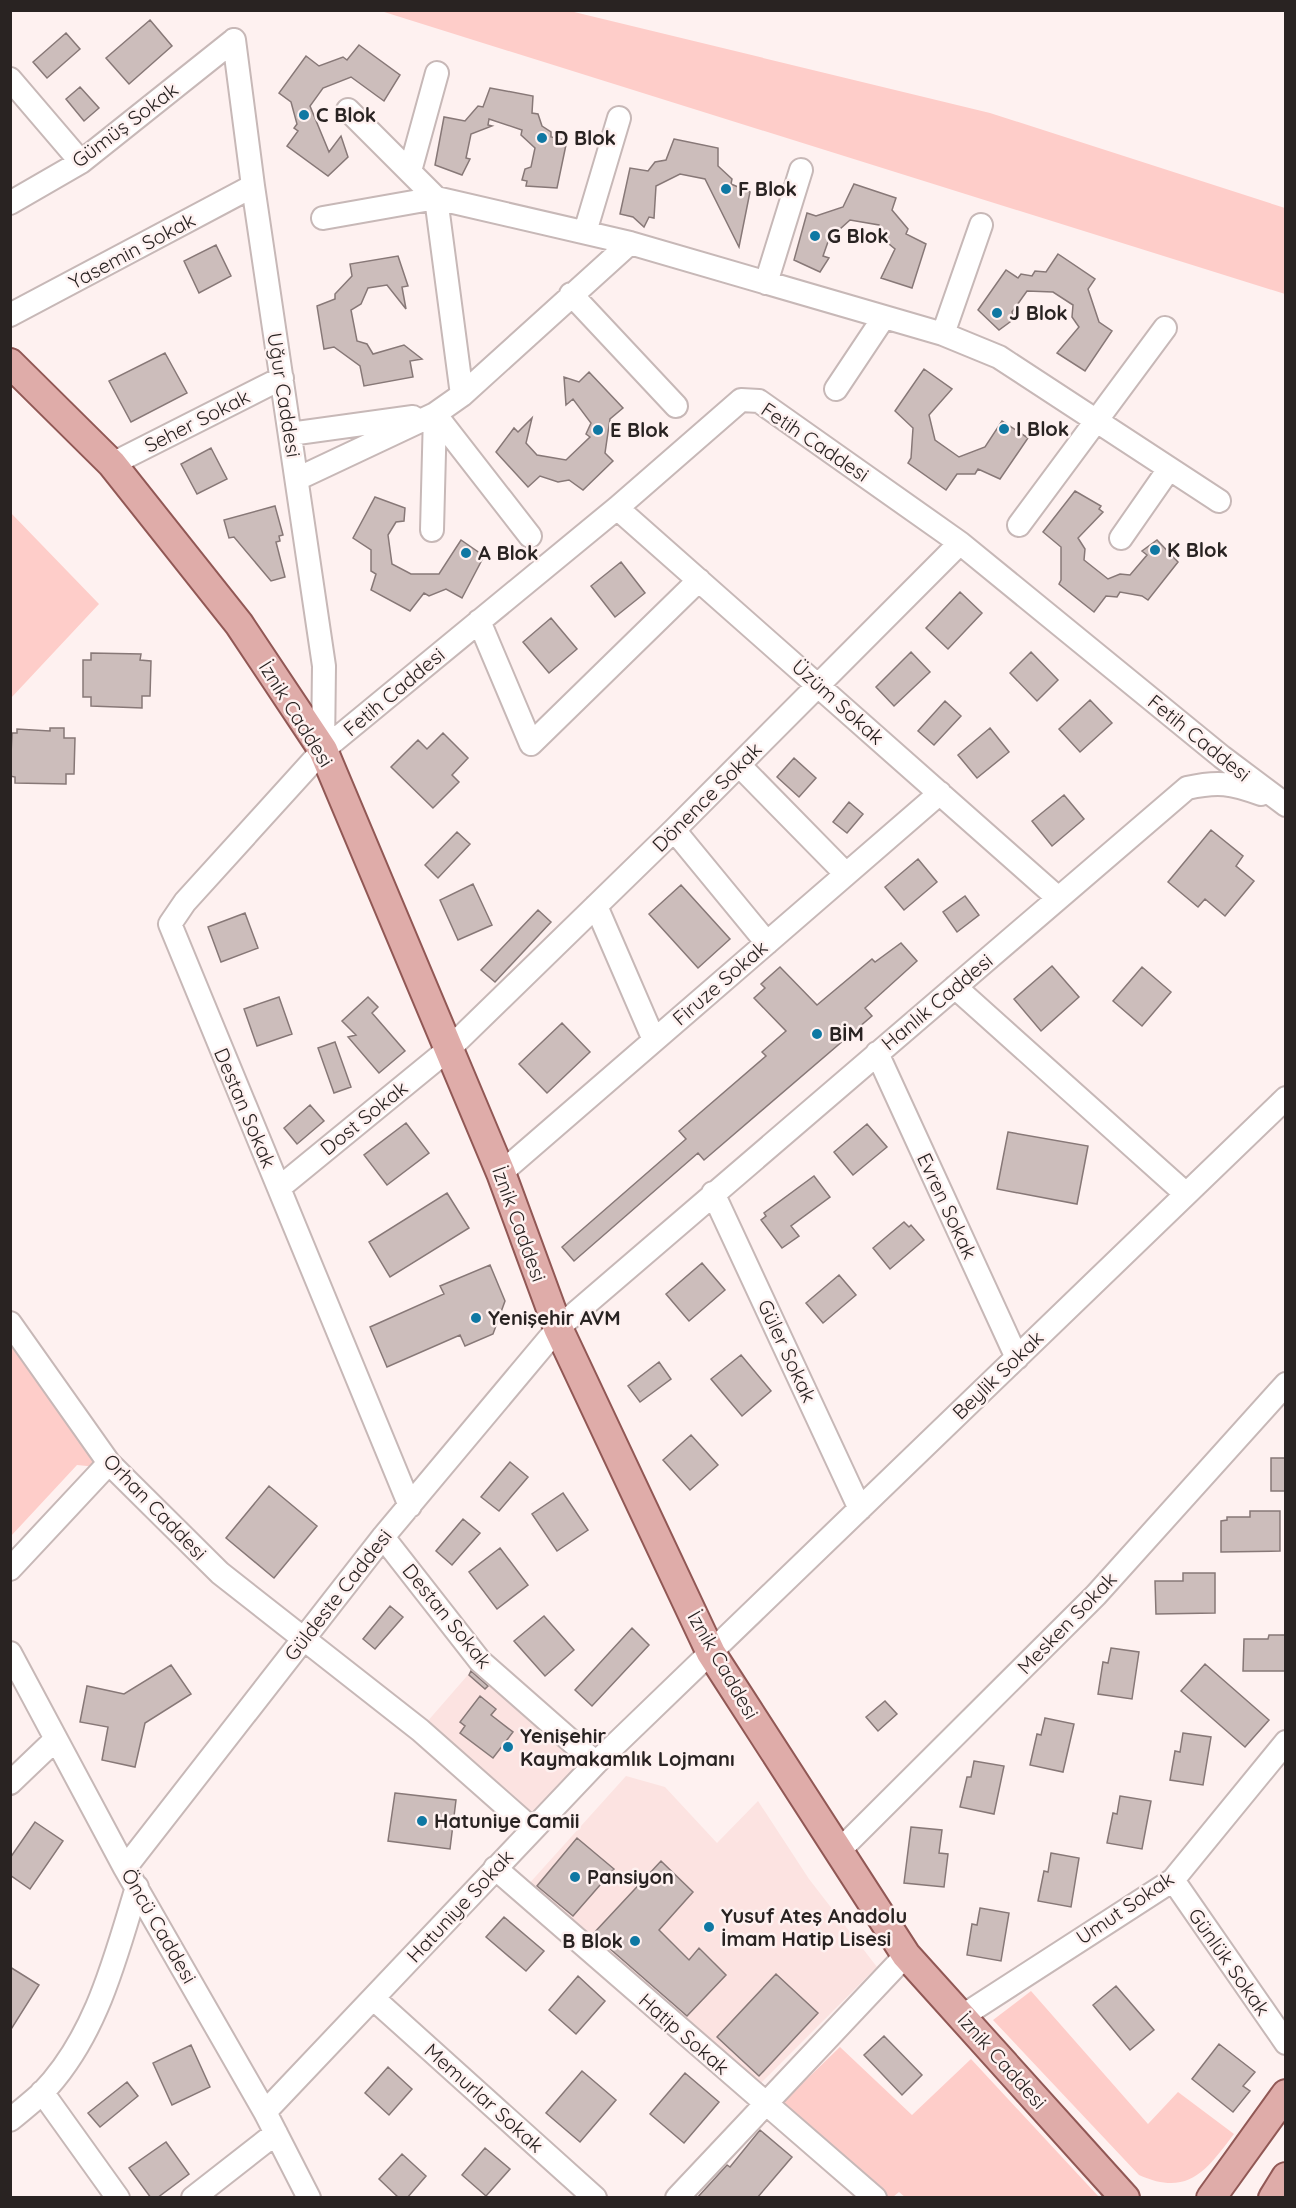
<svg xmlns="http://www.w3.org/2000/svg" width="1296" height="2208" viewBox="0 0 1296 2208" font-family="Quicksand,sans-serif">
	<rect width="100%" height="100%" fill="#fef1f0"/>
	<path fill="#fce3e1" d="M480,1661L596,1763L532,1829L420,1730Z
		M626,1776L665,1787L717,1843L758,1801L809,1879L877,1967L757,2087L527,1886Z"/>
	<path fill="#fecdc9" d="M381,11H570L990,113L1285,208V294Z
		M11,513L99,604L11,698H10Z
		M10,1339L97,1467L77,1465L11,1536Z
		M1031,1991L1148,2124L1178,2092L1234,2134C1206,2171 1188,2197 1139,2175L993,2020Z
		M840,2047L912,2115L971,2059L1099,2197L906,2198L899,2192L893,2197H888L783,2102Z"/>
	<path fill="#ccbdbb" stroke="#877877" stroke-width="1.5" d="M150,20L172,46L129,84L106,58Z
		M66,33L80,49L47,78L33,62Z
		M359,45L400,75L384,101L351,77L323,88L310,106L329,152L341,136L348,157L328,176L287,146L298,131L294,128L297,124L291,102L279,93L306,56L319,66L343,57L347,60Z
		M80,87L99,108L84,121L66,99Z
		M490,88L533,96L532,113L538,114L542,126L551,132V137L567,140L557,188L526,186L527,181L522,180L525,169L531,167L535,148L521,135L522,130L489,119L488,125L492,126L471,134L466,158L470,159L462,175L435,165L444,117L465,121L478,106L483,107Z
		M674,139L718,148V166L732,179L731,184L750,192L739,247L705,179L680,174L656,186L654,218L649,217L644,227L633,217L620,214L630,168L648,171L655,162L666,160Z
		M854,184L896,198L892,210L908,229L906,234L926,244L912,288L881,278L895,249L883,239L879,225L850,220L829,239L823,256L829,258L820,272L794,260L807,213L816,216L843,207Z
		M216,245L231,276L199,293L184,261Z
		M1058,254L1095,279L1088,289L1099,322L1112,331L1085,371L1057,353L1079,327L1072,317L1073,305L1053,292L1027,291L1012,312L1014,319L999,330L978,310L1006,270L1018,278L1021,274L1032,276L1035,271L1046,272Z
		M398,256L408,286L402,287L406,309L387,285L368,288L361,304L351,310L357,341L367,344L373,354L404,345L422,359L410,361L413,377L364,386L360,366L334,347L324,349L317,306L335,299V294L352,276L350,264Z
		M165,353L187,393L131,422L109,381Z
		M924,369L952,389L929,415L935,440L959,457L985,447L1002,421L1028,438L1000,479L978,469L975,474H957L946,490L908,463L911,458L913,428L895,411Z
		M589,372L623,408L610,419L605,453L613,461L583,490L569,480L558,482L540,476L528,487L496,452L514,428L518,432L532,418L526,443L537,455L566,460L590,437L586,434L591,423L573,399L566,405L564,377L579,382Z
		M211,448L227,479L197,494L181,464Z
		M1075,491L1101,506L1099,509L1103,512L1078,538L1085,549L1084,560L1108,579L1120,574L1130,575L1147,555L1142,551L1157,540L1178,562L1148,600L1142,596L1120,592L1117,597L1106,596L1094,612L1059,584L1061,580V547L1043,532Z
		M375,497L405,508L404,521L396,522L388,535L392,564L411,574H439L461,540L484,556L462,598L446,589L429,596L424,593L410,611L371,590L376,574L371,571V550L353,538Z
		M275,506L283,535L279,536L280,541L276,542L285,577L271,581L234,537L229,538L224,520Z
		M621,562L645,593L615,617L591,586Z
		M960,592L982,613L948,649L926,628Z
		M551,618L577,649L549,673L523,642Z
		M911,652L930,672L894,706L876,687Z
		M1031,652L1058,680L1037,701L1010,673Z
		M91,653L141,654L140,660L151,661L150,696H142V708L91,706V697H83V660H91Z
		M1090,700L1112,723L1080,752L1059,729Z
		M945,701L961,716L934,745L918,731Z
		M50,728H64V738H75L74,774H66V784L15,783V777L10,776L12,733H17V729L50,731Z
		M990,728L1009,752L977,778L958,755Z
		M443,733L468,758L452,775L459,782L433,808L391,767L418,740L427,749Z
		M794,758L816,778L799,797L777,777Z
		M1064,795L1084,819L1052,846L1032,821Z
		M849,802L863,814L847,833L833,822Z
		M1211,830L1243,856L1236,866L1254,881L1225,916L1205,899L1198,907L1168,882Z
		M457,832L470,844L438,878L425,865Z
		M918,859L937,882L904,910L885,887Z
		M473,884L492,925L458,940L440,900Z
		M681,885L730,939L698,968L649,914Z
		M965,896L979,915L957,932L943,912Z
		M538,910L551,922L495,982L481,970Z
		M245,913L258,948L221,962L208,927Z
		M901,943L917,961L865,1008L872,1016L704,1160L698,1153L574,1261L562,1247L686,1139L679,1131L766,1056L762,1052L786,1031L754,998L765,988L761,984L780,967L817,1005L872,959L875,962Z
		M1052,966L1079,997L1041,1031L1014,999Z
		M1142,967L1171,992L1142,1026L1113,1001Z
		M279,997L292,1034L257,1046L244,1009Z
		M368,997L378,1007L372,1013L405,1051L379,1073L348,1037L356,1035L342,1021Z
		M562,1023L590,1052L547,1093L519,1064Z
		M335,1042L351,1087L334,1093L318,1048Z
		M310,1105L324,1121L297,1144L284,1128Z
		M406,1123L429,1153L387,1185L364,1155Z
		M867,1124L887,1147L853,1175L834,1152Z
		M1008,1132L1088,1146L1077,1204L997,1189Z
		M814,1176L830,1197L791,1226L799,1236L782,1248L761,1220L766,1216L764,1213Z
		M447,1193L469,1228L390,1277L369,1242Z
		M904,1222L909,1227L911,1225L924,1240L890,1269L873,1248Z
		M702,1263L725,1290L689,1321L666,1294Z
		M490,1265L505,1301L493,1334L465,1346L460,1335L387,1367L370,1327L444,1294L440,1286Z
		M839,1275L856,1295L823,1323L806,1303Z
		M741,1355L771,1391L742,1416L711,1379Z
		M659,1362L671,1379L640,1402L628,1386Z
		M691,1435L718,1465L690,1490L663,1460Z
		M1271,1458H1286V1491H1271Z
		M510,1462L528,1477L499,1511L481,1497Z
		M269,1486L317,1526L274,1578L226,1538Z
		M563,1493L588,1530L557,1551L532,1514Z
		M1250,1511H1280V1551L1221,1552V1521L1227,1520V1517H1250Z
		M463,1519L480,1533L452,1565L436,1551Z
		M500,1548L528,1585L497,1609L469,1572Z
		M1183,1573H1215V1613L1156,1614L1155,1581H1183Z
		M390,1606L403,1617L375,1649L363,1639Z
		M544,1616L574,1650L545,1676L514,1641Z
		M632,1628L649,1645L592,1706L575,1690Z
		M1269,1635H1286V1671H1243L1244,1639H1268Z
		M1111,1648L1139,1652L1132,1699L1098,1694L1103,1662L1108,1663Z
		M1205,1664L1269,1720L1245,1747L1181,1691Z
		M171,1665L191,1694L145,1723L135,1767L102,1760L108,1727L80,1722L87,1686L124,1694Z
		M471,1671L488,1686L485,1689L469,1675Z
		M480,1696L496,1709L491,1715L513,1732L493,1758L460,1733L465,1726L460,1722Z
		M885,1701L897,1714L878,1731L866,1717Z
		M1045,1718L1074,1724L1063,1772L1030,1765L1037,1734L1041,1735Z
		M1183,1733L1211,1737L1203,1785L1170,1780L1175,1751L1180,1752Z
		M974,1761L1004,1766L994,1814L960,1807L967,1777H971Z
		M395,1793L456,1800L450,1849L388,1841Z
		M1120,1796L1151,1801L1142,1849L1107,1843L1113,1813L1117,1814Z
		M35,1822L63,1841L30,1889L10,1875V1858Z
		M911,1827L942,1830L939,1853L948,1854L944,1887L904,1883Z
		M577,1838L614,1869L573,1916L537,1886Z
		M1051,1853L1079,1858L1071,1907L1038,1901L1044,1871L1048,1872Z
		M661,1861L693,1892L659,1930L689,1960L699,1948L726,1975L687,2016L593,1934Z
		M980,1908L1009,1913L1001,1961L967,1955L972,1924L977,1925Z
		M504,1917L544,1951L526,1971L486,1937Z
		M10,1967L39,1985L10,2031Z
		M776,1974L818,2013L759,2076L717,2037Z
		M578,1976L605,2001L576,2034L549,2010Z
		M1116,1986L1154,2030L1130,2050L1093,2005Z
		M884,2036L922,2075L902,2095L864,2055Z
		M1219,2044L1255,2072L1243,2086L1250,2091L1233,2112L1192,2079Z
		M191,2045L210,2087L172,2105L153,2063Z
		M388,2067L412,2089L389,2115L365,2093Z
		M582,2071L616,2100L580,2142L546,2113Z
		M685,2073L719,2102L684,2143L650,2114Z
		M127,2082L138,2096L100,2127L88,2113Z
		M760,2130L792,2157L757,2198H697L727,2165L730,2167Z
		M166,2142L189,2174L157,2198H151L129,2168Z
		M485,2148L510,2169L486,2196L462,2175Z
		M402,2154L426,2176L407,2198H399L379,2179Z"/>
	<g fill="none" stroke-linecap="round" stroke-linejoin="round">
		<defs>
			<path id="minor" d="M234,40L253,186L324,666L323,750
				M10,79L81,162
				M348,110L436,198L462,395
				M410,171L437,73
				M10,203L81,162L234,40
				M323,218L436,198L630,243L943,334L999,357L1219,501
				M585,232L619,118
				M766,283L801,170
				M571,294L676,406
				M10,315L253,186
				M943,334L981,225
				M836,389L884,317
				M435,414L530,536
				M290,434L413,417
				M112,464L282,378
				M297,479L435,414L462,395L630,243
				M617,508L1058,898
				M1019,525L1165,328
				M432,530L435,414
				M1121,538L1169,469
				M479,621L531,744L699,580
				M739,765L846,874
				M674,830L767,943
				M596,906L654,1040
				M955,987L1186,1194
				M877,1053L1017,1358
				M501,1173L940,793
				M279,1188L450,1048L674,830L960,543
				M713,1193L860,1509
				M10,1323L109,1463L220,1573L420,1730L532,1829
				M410,1506L170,924L185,902L323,750L617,508L741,400L759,401L960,543L1222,757L1286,805
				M383,1537L480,1661L596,1763
				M10,1569L109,1463
				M10,1653L125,1868L265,2112L309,2198
				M10,1783L55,1740
				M838,1852L1096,1595L1286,1384
				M125,1868L383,1537L558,1328L1187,788C1218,781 1231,783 1261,794
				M495,1868L875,2198
				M1173,1880L1286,2043
				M374,1999L595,2198
				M961,2017L1173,1880L1286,1742
				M42,2092L118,2198
				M265,2112L596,1763L1286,1098
				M10,2120C21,2111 32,2102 42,2093C96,2037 115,1959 137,1887
				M193,2198L276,2133
				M677,2198L906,1955"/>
			<path id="major" d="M10,363L112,464L239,624L323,750L501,1173L558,1328L711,1653L906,1955L1125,2198
				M1211,2198L1286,2094
				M1273,2198L1286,2177"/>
		</defs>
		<use href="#minor" stroke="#c7b8b7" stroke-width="26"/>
		<use href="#major" stroke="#915855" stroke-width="32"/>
		<use href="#minor" stroke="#fff" stroke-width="22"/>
		<use href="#major" stroke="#dfaca9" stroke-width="28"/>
	</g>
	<g fill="#0f78a3" stroke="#fef1f0" stroke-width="2">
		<circle cx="304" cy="115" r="6"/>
		<circle cx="542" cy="138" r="6"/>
		<circle cx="726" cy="189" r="6"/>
		<circle cx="815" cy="236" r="6"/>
		<circle cx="997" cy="313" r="6"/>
		<circle cx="1004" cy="429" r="6"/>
		<circle cx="598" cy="430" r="6"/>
		<circle cx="1155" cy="550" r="6"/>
		<circle cx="466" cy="553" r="6"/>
		<circle cx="817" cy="1034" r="6"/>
		<circle cx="476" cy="1318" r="6"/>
		<circle cx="508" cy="1747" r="6"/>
		<circle cx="422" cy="1821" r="6"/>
		<circle cx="575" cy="1877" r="6"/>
		<circle cx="709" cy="1927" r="6"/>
		<circle cx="635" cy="1941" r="6"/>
	</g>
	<g text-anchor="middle" stroke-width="5" stroke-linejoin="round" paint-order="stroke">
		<g font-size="20" font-weight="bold" fill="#292322" stroke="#fef1f0" text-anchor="start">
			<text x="316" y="122">C Blok</text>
			<text x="554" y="145">D Blok</text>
			<text x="738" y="196">F Blok</text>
			<text x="827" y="243">G Blok</text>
			<text x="1009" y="320">J Blok</text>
			<text x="1016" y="436">I Blok</text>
			<text x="610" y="437">E Blok</text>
			<text x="1167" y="557">K Blok</text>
			<text x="478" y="560">A Blok</text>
			<text x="829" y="1041">BİM</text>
			<text x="488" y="1325">Yenişehir AVM</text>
			<text x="520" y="1743">Yenişehir<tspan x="520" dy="23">Kaymakamlık Lojmanı</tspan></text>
			<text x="434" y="1828">Hatuniye Camii</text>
			<text x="587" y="1884">Pansiyon</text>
			<text x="721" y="1923">Yusuf Ateş Anadolu<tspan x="721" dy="23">İmam Hatip Lisesi</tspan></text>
			<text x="623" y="1948" text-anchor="end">B Blok</text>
		</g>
		<g font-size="20" fill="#292322" stroke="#fef1f0">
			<text transform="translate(125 125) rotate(-37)" y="7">Gümüş Sokak</text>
			<text transform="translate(132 251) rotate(-28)" y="7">Yasemin Sokak</text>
			<text transform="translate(284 395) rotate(81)" y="7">Uğur Caddesi</text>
			<text transform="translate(197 421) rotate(-27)" y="7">Seher Sokak</text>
			<text transform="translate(815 442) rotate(34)" y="7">Fetih Caddesi</text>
			<text transform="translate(394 692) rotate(-40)" y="7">Fetih Caddesi</text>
			<text transform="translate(838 702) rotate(42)" y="7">Üzüm Sokak</text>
			<text transform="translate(296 714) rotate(58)" y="7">İznik Caddesi</text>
			<text transform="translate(1199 738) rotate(39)" y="7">Fetih Caddesi</text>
			<text transform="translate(707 797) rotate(-45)" y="7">Dönence Sokak</text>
			<text transform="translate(720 983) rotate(-41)" y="7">Firuze Sokak</text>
			<text transform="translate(937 1002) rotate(-40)" y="7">Hanlık Caddesi</text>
			<text transform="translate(245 1108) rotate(67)" y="7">Destan Sokak</text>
			<text transform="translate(364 1118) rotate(-39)" y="7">Dost Sokak</text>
			<text transform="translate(947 1206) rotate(65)" y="7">Evren Sokak</text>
			<text transform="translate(519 1224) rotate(70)" y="7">İznik Caddesi</text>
			<text transform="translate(787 1351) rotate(65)" y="7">Güler Sokak</text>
			<text transform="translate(998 1375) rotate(-44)" y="7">Beylik Sokak</text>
			<text transform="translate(155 1507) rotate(46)" y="7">Orhan Caddesi</text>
			<text transform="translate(338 1595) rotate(-52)" y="7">Güldeste Caddesi</text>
			<text transform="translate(447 1616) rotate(51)" y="7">Destan Sokak</text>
			<text transform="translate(1067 1623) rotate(-46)" y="7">Mesken Sokak</text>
			<text transform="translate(723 1665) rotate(60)" y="7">İznik Caddesi</text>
			<text transform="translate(460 1906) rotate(-47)" y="7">Hatuniye Sokak</text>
			<text transform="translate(1125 1908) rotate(-34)" y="7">Umut Sokak</text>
			<text transform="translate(159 1926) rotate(60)" y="7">Öncü Caddesi</text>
			<text transform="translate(1229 1962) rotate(55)" y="7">Günlük Sokak</text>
			<text transform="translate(684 2034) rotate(41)" y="7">Hatip Sokak</text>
			<text transform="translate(1002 2061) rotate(48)" y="7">İznik Caddesi</text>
			<text transform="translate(484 2098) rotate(42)" y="7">Memurlar Sokak</text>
		</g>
	</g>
	<rect width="1296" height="2208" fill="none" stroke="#292322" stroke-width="24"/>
</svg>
